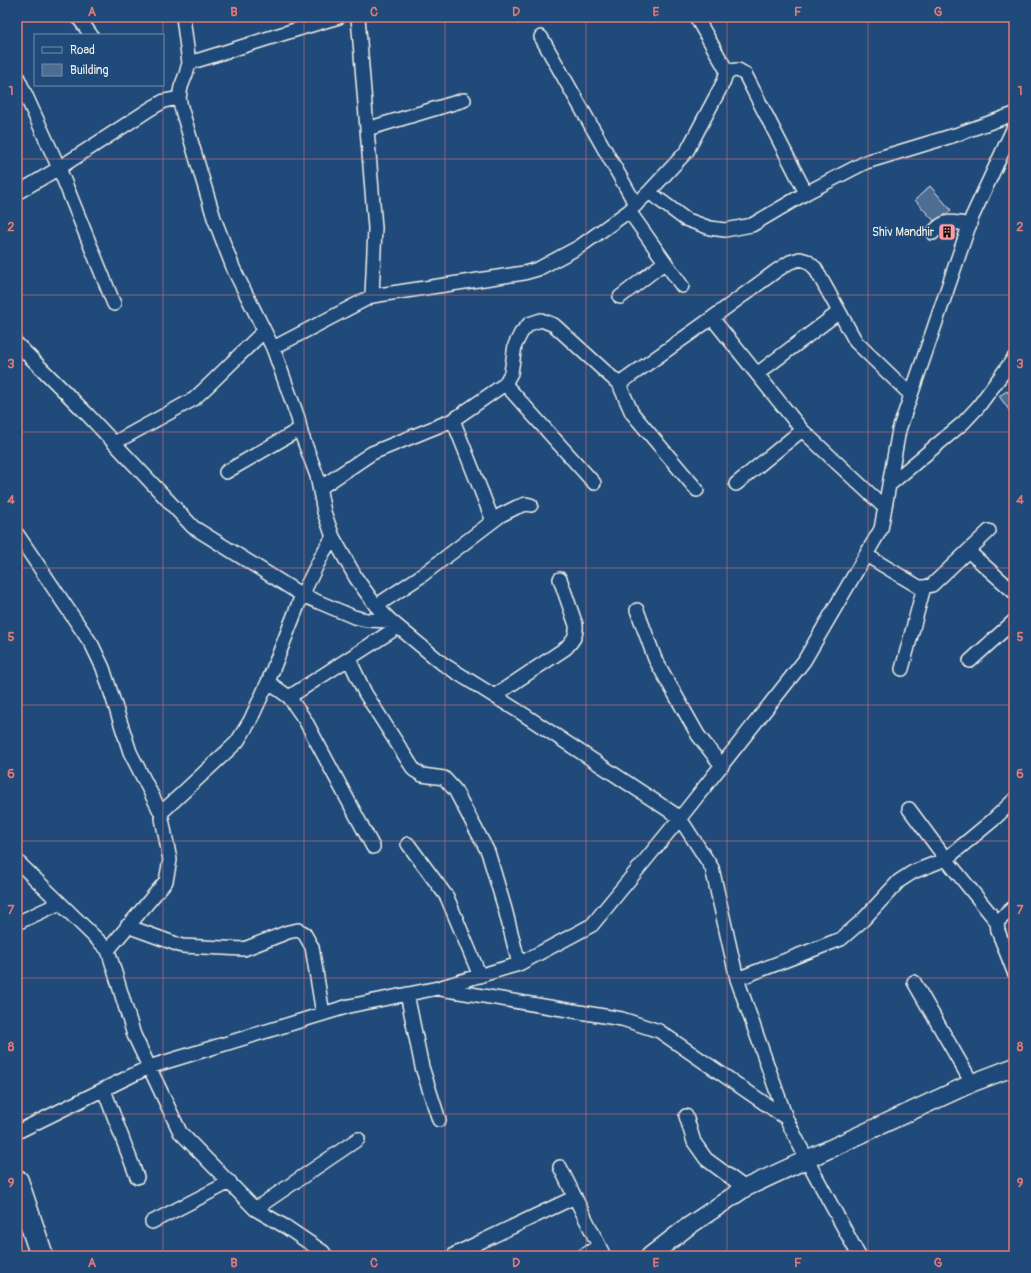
<svg xmlns="http://www.w3.org/2000/svg" width="1031" height="1273" viewBox="0 0 1031 1273" font-family="Pangolin,sans-serif">
	<rect width="100%" height="100%" fill="#1f4a7a"/>
	<filter id="ink" filterUnits="userSpaceOnUse"><feTurbulence type="fractalNoise" baseFrequency=".025" numOctaves="2"/><feDisplacementMap in="SourceGraphic" scale="8" xChannelSelector="R" yChannelSelector="G"/><feConvolveMatrix kernelMatrix="1 2 1 2 8 2 1 2 1" color-interpolation-filters="sRGB"/></filter>
	<g filter="url(#ink)">
		<path fill="#4d6e92" stroke="#f4f1e8" d="M930,186L951,210L945,215L934,221L915,200Z
			M1007,391L1014,401V417L999,396Z"/>
		<g fill="none" stroke-linecap="round" stroke-linejoin="round">
			<defs>
				<path id="minor" d="M78,17L91,35
					M183,17L189,63L186,74L181,87L179,98L181,107L214,218L234,270L273,348L298,418L301,433L317,476L324,512L333,537L356,578L376,606L391,621L443,664L523,714L679,817L712,868L737,979L786,1118L807,1160L859,1256
					M358,17L375,228L372,296
					M541,37L636,205
					M189,63C239,48 289,31 339,17
					M727,71L738,70L745,74L806,193
					M17,76L59,168L114,304
					M367,129L464,100
					M649,192L685,219L710,228L725,230L752,225L806,193L866,162L955,135L1014,114
					M17,193L59,168L150,109L164,101L179,98
					M629,211L682,286
					M933,233C944,218 954,222 970,225
					M620,297L665,262
					M712,318L802,430L885,508
					M17,344L86,413L193,527L302,595L354,617L367,620L391,621
					M273,348L372,296L524,273L538,269L579,247L629,211L649,192L687,151L723,83L727,71L696,17
					M757,374L839,312
					M505,384L594,483
					M619,384L712,318L776,271L790,262L800,259L807,261L815,268L856,342L911,395
					M453,420L493,521
					M114,443L194,399L211,383L264,331
					M226,472L300,429
					M736,484L802,430
					M889,485L963,423L978,407L1014,358
					M320,488L372,453L453,420L505,384L511,373L515,345L521,333L529,324L541,320L554,325L619,384L632,413L697,490
					M17,534L92,645L103,668L130,752L161,813L170,860L166,881L108,950
					M968,551L1014,592
					M866,555L919,587H924L932,585L989,531
					M376,606L421,576L501,515L517,507L526,504L531,505
					M637,610L655,659L698,735L722,766
					M349,659L365,693L414,770L422,775L444,778L455,790L488,852L505,909L519,964
					M970,661L1014,621
					M902,669L924,587
					M268,682L289,697L305,720L373,847
					M494,696L566,648C573,640 577,636 576,625L560,579
					M289,697L398,627
					M909,809L946,859L997,922L998,931L1014,972
					M161,813L237,742L250,721L268,682L302,595L323,553L333,537
					M408,844L447,897L480,976
					M17,861L108,950L134,1035L180,1132L255,1209L286,1227L323,1252L326,1256
					M997,922L1014,907
					M17,923L60,903
					M127,926L182,946L244,949L288,932L298,930L304,933L312,947L323,1014
					M737,979L841,939L863,920L899,881L913,872L946,859L993,820L1014,800
					M914,982L972,1083
					M441,989L622,1019L659,1031L786,1118
					M407,994L422,1067L439,1120
					M104,1090L137,1177
					M686,1116L694,1142L706,1159L745,1188
					M17,1132L149,1067L349,1006L438,988L519,964L592,925L680,818L804,661L881,529L899,430L972,217L1014,127
					M560,1167L604,1256
					M255,1209L358,1139
					M152,1222L230,1182
					M455,1254L575,1197
					M583,1256L599,1246"/>
				<path id="tertiary" d="M650,1256L686,1228L745,1188L972,1083L1014,1067"/>
				<path id="trunk" d="M17,1181L42,1256"/>
			</defs>
			<use href="#minor" stroke="#f4f1e8" stroke-width="16"/>
			<use href="#tertiary" stroke="#f4f1e8" stroke-width="20"/>
			<use href="#trunk" stroke="#f4f1e8" stroke-width="25"/>
			<use href="#minor" stroke="#1f4a7a" stroke-width="13"/>
			<use href="#tertiary" stroke="#1f4a7a" stroke-width="17"/>
			<use href="#trunk" stroke="#1f4a7a" stroke-width="22"/>
		</g>
	</g>
	<path fill="none" stroke="#e27875" stroke-width="1" stroke-opacity="0.55" d="M163,17V35M304,17V1256M445,17V1256M586,17V1256M727,17V1256M868,17V1256M163,35V85M163,85V1256M17,159H1014M17,295H1014M17,432H1014M17,568H1014M17,705H1014M17,841H1014M17,978H1014M17,1114H1014"/>
	<defs>
		<symbol id="building-square" viewBox="-11 -11 22 22"><rect x="-9" y="-9" width="18" height="18" rx="4" fill="#ff9aa2" stroke="#1f4a7a"/><path d="M-4-6H4V6H1V3H-1V6H-4ZM-2.5-4.3h1.7v1.8h-1.7ZM.8-4.3h1.7v1.8H.8ZM-2.5-1h1.7V.8h-1.7ZM.8-1h1.7V.8H.8Z" fill="#111"/></symbol>
	</defs>
	<g fill-rule="evenodd">
		<use href="#building-square" x="937" y="222" width="20" height="20"/>
	</g>
	<g text-anchor="middle" stroke-width="3" stroke-linejoin="round" paint-order="stroke">
		<g font-size="12" fill="#f4f1e8" stroke="#1f4a7a" text-anchor="end">
			<text x="934" y="236">Shiv Mandhir</text>
		</g>
	</g>
	<rect width="1031" height="1273" fill="none" stroke="#1f4a7a" stroke-width="44"/>
	<rect x="34" y="34" width="130" height="52" fill="#1f4a7a" stroke="#748da6"/>
	<rect x="42" y="47" width="20" height="6" fill="#1f4a7a" stroke="#748da6"/>
	<text x="70" y="54" font-size="12" fill="#f4f1e8">Road</text>
	<rect x="42" y="64" width="20" height="12" fill="#4d6e92" stroke="#748da6"/>
	<text x="70" y="74" font-size="12" fill="#f4f1e8">Building</text>
	<rect x="22" y="22" width="987" height="1229" fill="none" stroke="#e27875" stroke-width="1.5"/>
	<g font-size="13" text-anchor="middle" font-weight="bold" fill="#e27875">
		<text x="92" y="16">A</text>
		<text x="234" y="16">B</text>
		<text x="374" y="16">C</text>
		<text x="516" y="16">D</text>
		<text x="656" y="16">E</text>
		<text x="798" y="16">F</text>
		<text x="938" y="16">G</text>
		<text x="11" y="95">1</text>
		<text x="1020" y="95">1</text>
		<text x="11" y="231">2</text>
		<text x="1020" y="231">2</text>
		<text x="11" y="368">3</text>
		<text x="1020" y="368">3</text>
		<text x="11" y="504">4</text>
		<text x="1020" y="504">4</text>
		<text x="11" y="641">5</text>
		<text x="1020" y="641">5</text>
		<text x="11" y="778">6</text>
		<text x="1020" y="778">6</text>
		<text x="11" y="914">7</text>
		<text x="1020" y="914">7</text>
		<text x="11" y="1051">8</text>
		<text x="1020" y="1051">8</text>
		<text x="11" y="1187">9</text>
		<text x="1020" y="1187">9</text>
		<text x="92" y="1267">A</text>
		<text x="234" y="1267">B</text>
		<text x="374" y="1267">C</text>
		<text x="516" y="1267">D</text>
		<text x="656" y="1267">E</text>
		<text x="798" y="1267">F</text>
		<text x="938" y="1267">G</text>
	</g>
</svg>
